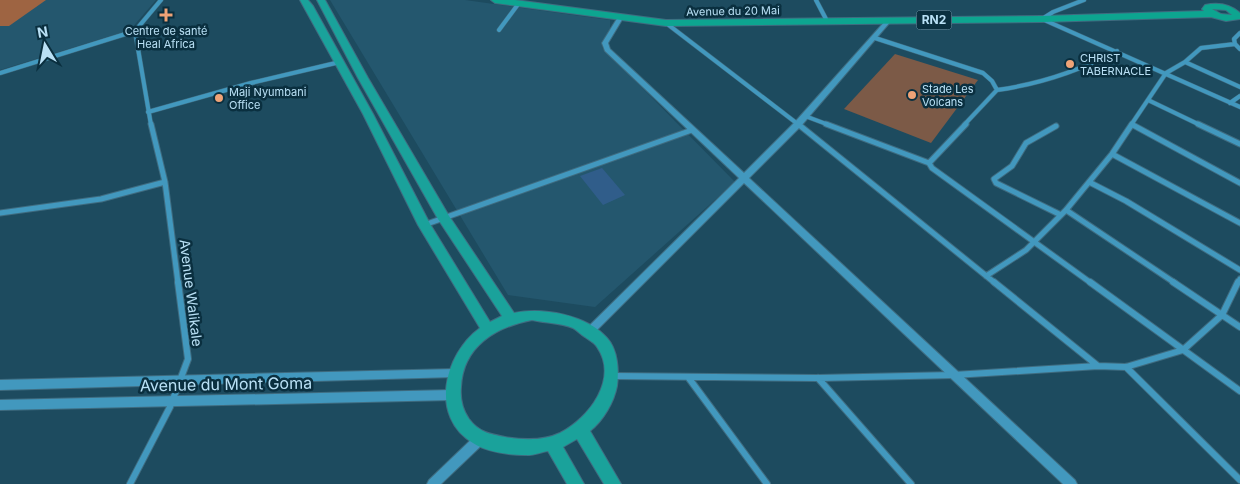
<svg xmlns="http://www.w3.org/2000/svg" width="1240" height="484" viewBox="0 0 1240 484" font-family="Inter,sans-serif">
	<rect width="100%" height="100%" fill="#1d4b5f"/>
	<path fill="#24576e" d="M0,0H156L130,30L0,70Z
		M330,0H465L610,20V33L602,47L735,182L595,307L508,295Z"/>
	<path fill="#7c5a47" d="M895,54L978,80L931,143L844,109Z"/>
	<path fill="#9e6442" d="M0,0H46L9,26H0Z"/>
	<path fill="#305d8a" d="M602,168L625,195L603,205L580,176Z"/>
	<g fill="none" stroke-linecap="round" stroke-linejoin="round">
		<defs>
			<path id="minor-far2" d="M816,0L827,21
				M1084,0L1053,12L1042,19L1240,107
				M666,23L799,125
				M499,30L519,3
				M1240,33L1234,39L1235,44L1240,49
				M875,38L983,73L992,81L997,90L964,125
				M1185,62L1240,87
				M0,73L135,31
				M997,90C1040,84 1079,71 1117,51
				M1148,100L1200,125
				M1230,103L1240,96
				M148,112L251,83L340,62
				M805,116L829,125
				M151,125L135,31L161,0
				M1131,125L1166,73L1185,62L1201,48L1235,44"/>
			<path id="minor-far1" d="M151,124L165,182L178,283
				M798,124L995,283
				M826,124L929,163L932,168L1091,283
				M1198,124L1240,144
				M1133,125L1240,183
				M1056,126L1026,143L1012,166L994,179L996,183L1061,215
				M1112,154L1240,223
				M929,163L966,124
				M1089,182L1126,201L1240,270
				M1066,210L1175,283
				M0,213L101,199L165,182
				M424,225L692,130
				M986,276L1026,250L1066,210L1112,154L1132,124
				M1238,283L1240,279"/>
			<path id="minor" d="M994,282L1098,366
				M1090,282L1240,391
				M1173,282L1240,327
				M1126,367L1240,480
				M613,376L818,378L954,375L1098,366L1126,367L1183,350L1222,315L1238,282
				M688,377L767,484
				M818,378L911,484
				M130,484L170,407L188,359L178,282"/>
			<path id="tertiary" d="M618,17L623,18L608,43L610,49L744,173L795,122L887,19H891V21L801,126L749,178L1075,480L1077,484H1063L744,183L593,334L590,335L587,334L585,331L587,328L739,178L605,51L602,43Z
				M455,369L459,370L460,373L459,376L455,377L0,390V380Z
				M452,390L456,392L457,395L456,398L452,400L0,410V400Z
				M480,434L484,435L486,439L484,443L441,484H427L429,480L476,435Z"/>
			<path id="primary" d="M300,0H308L313,6L373,114L430,224L490,322L502,316L438,219L358,78L317,0H325L368,78L449,216L514,313C543,307 587,315 607,338C618,350 619,371 617,386C614,402 603,421 590,431L621,484H604L577,439L563,447L584,484H567L548,451C541,452 533,456 525,455C510,455 486,452 473,443C429,417 444,354 480,328L418,225L363,114ZM532,320C545,323 561,323 573,328C577,330 581,335 585,337C589,340 595,343 597,347C619,379 589,418 560,433C543,441 523,440 505,437C489,434 479,432 469,419C462,409 460,398 461,387C463,346 496,327 532,320Z"/>
			<path id="trunk" d="M491,0H515L666,20L1042,16L1204,11L1202,9L1205,5C1218,2 1230,4 1240,13V19L1226,21L1211,17L1042,22L666,26L495,3ZM1212,9L1226,10L1232,15L1221,14Z"/>
		</defs>
		<use href="#minor-far2" stroke="#3f6c80" stroke-width="5"/>
		<use href="#minor-far1" stroke="#3f6c80" stroke-width="7"/>
		<use href="#minor" stroke="#3f6c80" stroke-width="8"/>
		<use href="#tertiary" stroke="#3f6c80" stroke-width="2"/>
		<use href="#primary" stroke="#3f6c80" stroke-width="2"/>
		<use href="#trunk" stroke="#3f6c80" stroke-width="2"/>
		<use href="#minor-far2" stroke="#4298be" stroke-width="4"/>
		<use href="#minor-far1" stroke="#4298be" stroke-width="5"/>
		<use href="#minor" stroke="#4298be" stroke-width="6"/>
		<use href="#tertiary" fill="#4298be" fill-rule="evenodd"/>
		<use href="#primary" fill="#1aa29b" fill-rule="evenodd"/>
		<use href="#trunk" fill="#0da590" fill-rule="evenodd"/>
	</g>
	<g fill="#efa377" stroke="#0a2f3f" stroke-width="2">
		<path d="M163.5 7.5h5v5h5v5h-5v5h-5v-5h-5v-5h5z"/>
		<circle cx="1070" cy="64" r="5"/>
		<circle cx="912" cy="95" r="5"/>
		<circle cx="219" cy="98" r="5"/>
	</g>
	<g text-anchor="middle" stroke-width="5" stroke-linejoin="round" paint-order="stroke">
		<g font-size="11" fill="#b9e0f5" stroke="#0a2f3f">
			<text transform="translate(733 11) rotate(-1)" y="4">Avenue du 20 Mai</text>
		</g>
		<g font-size="11" fill="#b9e0f5" stroke="#0a2f3f" text-anchor="start">
			<text x="166" y="35" text-anchor="middle">Centre de santé<tspan x="166" dy="13">Heal Africa</tspan></text>
			<text x="1080" y="62">CHRIST<tspan x="1080" dy="13">TABERNACLE</tspan></text>
			<text x="922" y="93">Stade Les<tspan x="922" dy="13">Volcans</tspan></text>
			<text x="229" y="96">Maji Nyumbani<tspan x="229" dy="13">Office</tspan></text>
		</g>
		<rect fill="#0a2f3f" stroke="#84abbe" stroke-width="1" x="916.5" y="10.5" width="35" height="19" rx="4"/>
		<g font-size="12" font-weight="bold" fill="#b9e0f5">
			<text x="934" y="24">RN2</text>
		</g>
		<g font-size="14" fill="#b9e0f5" stroke="#0a2f3f">
			<text transform="translate(191 293) rotate(83)" y="5">Avenue Walikale</text>
		</g>
		<g font-size="16" fill="#b9e0f5" stroke="#0a2f3f">
			<text transform="translate(226 384) rotate(-1)" y="6">Avenue du Mont Goma</text>
		</g>
	</g>
	<g transform="translate(45 45) rotate(350)" stroke="#0a2f3f" stroke-width="4" paint-order="stroke">
	<path d="M0-4L9 19L0 12L-9 19Z" fill="#b9e0f5"/>
	<text y="-8" font-size="14" font-weight="bold" text-anchor="middle" fill="#b9e0f5">N</text>
	</g>
</svg>
